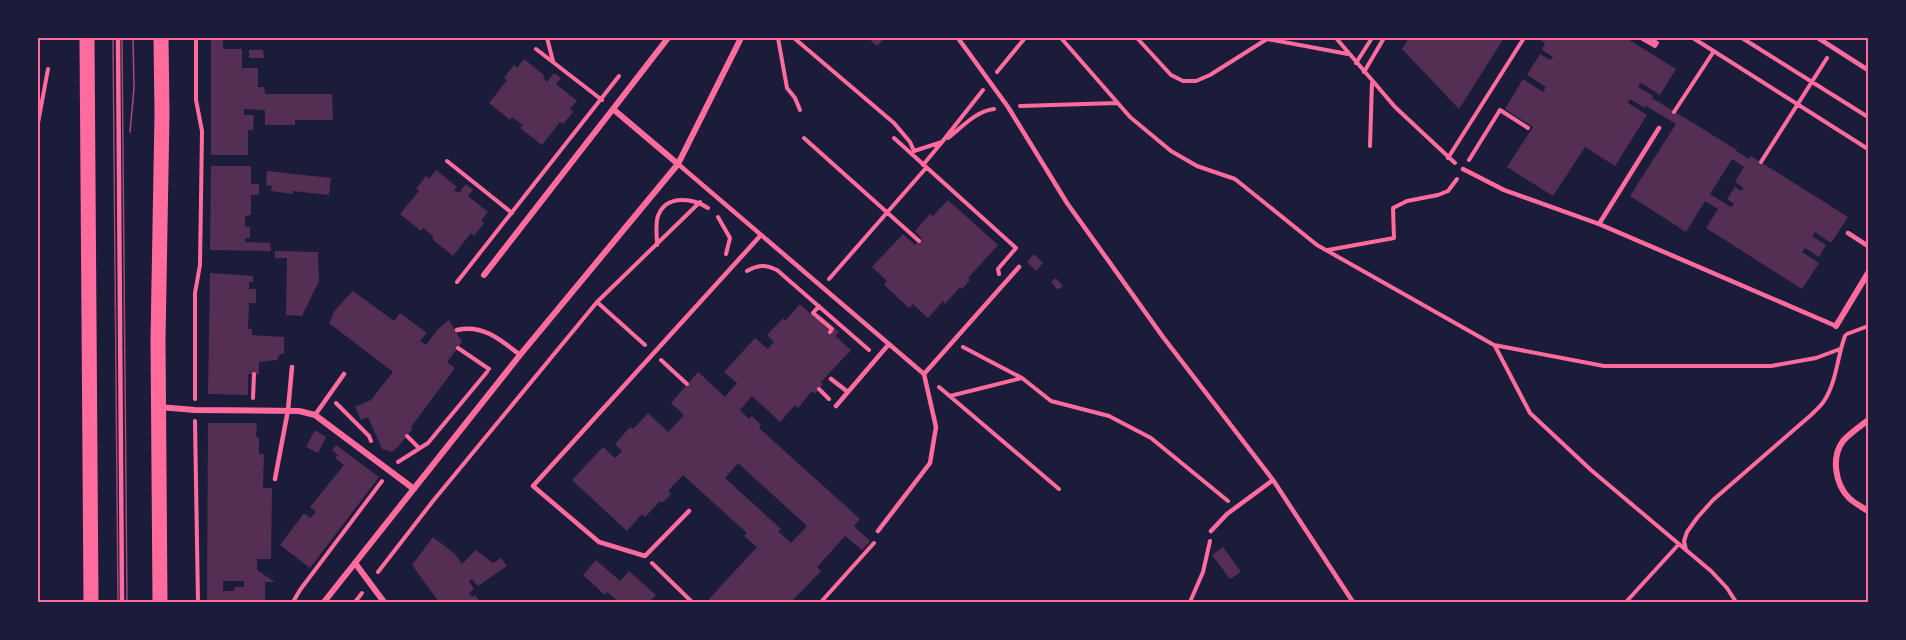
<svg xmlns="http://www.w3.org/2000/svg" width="1906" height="640" viewBox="0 0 1906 640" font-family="'IBM Plex Sans',sans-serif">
	<rect width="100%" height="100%" fill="#1b1b3a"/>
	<path fill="#542f53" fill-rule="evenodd" d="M211,38H223V49H242V68H258V87H264L265,94H332L333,120H295V125H265V110L244,109V115H254L253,130H248V155H211Z
		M868,38H885L877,46Z
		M1409,38H1504L1459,109L1402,49Z
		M1537,38H1626L1676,69L1660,95L1641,83L1638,87L1653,96L1652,98L1737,150L1736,151L1749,159L1751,156L1848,217L1831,243L1815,232L1812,236L1826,245L1819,257L1805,248L1802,252L1819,263L1802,289L1706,228L1718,209L1705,201L1686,232L1630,196L1676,124L1646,106L1645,108L1630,99L1628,103L1647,115L1615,166L1585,147L1553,196L1507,167L1533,127L1505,109L1523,79L1543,92L1546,87L1527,75L1540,54L1550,60L1553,57L1542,50L1545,43ZM1732,159L1744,167L1735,182L1744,188L1741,191L1735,187L1727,199L1734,204L1731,207L1710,194Z
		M249,50H263L264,58H249Z
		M524,59L545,76L543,78L547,82L554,73L561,78L556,84L577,101L570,109L573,112L563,124L560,122L542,145L520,128L523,125L512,117L510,120L489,103L507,80L504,78L514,65L517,68Z
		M211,166H251V184H259V195H251V215L245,216V227H250V238H245V242L270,243L271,251L210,250Z
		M436,170L457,187L454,190L459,193L466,184L473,190L468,196L488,212L481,221L484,223L474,236L471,233L453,256L432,239L434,237L423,228L421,231L400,214L419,191L416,189L426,176L429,179Z
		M267,171L331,178L329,195L293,191V194L271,191L272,186L266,185Z
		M948,200L998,245L968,278L970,280L962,289L960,287L945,304L943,301L928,318L913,304L909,308L884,285L887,281L872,267L903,234L915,245L922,238L915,231L930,214L933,216Z
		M275,251L318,252L319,281L302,316L286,315L287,258H275Z
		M1034,254L1043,263L1036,271L1027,262Z
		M210,273L253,276V282H249V289H256V303H249L248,329H252V335L284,337V353L279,355L277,360L259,362V374H248V395L208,394Z
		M1055,278L1063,286L1058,290L1051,282Z
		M353,291L394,321L400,313L427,333L420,341L426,345L437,330L449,320L462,342L447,362L455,368L411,427L413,428L397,448L392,452L382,449L368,417L361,420L355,407L371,400L393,372L329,323L335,310Z
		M800,304L815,318L819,314L839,332L835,336L851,350L821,382L823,384L815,394L812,391L798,408L795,405L780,422L752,396L740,410L749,419L752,416L761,425L759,428L860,519L854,526L870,541L862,550L845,536L817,567L821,571L791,602H713L709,599L757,547L744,536L747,533L683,475L668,491L671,494L662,503L660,501L645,517L642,514L627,531L572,480L603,447L615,458L622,451L615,444L630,427L633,429L648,413L668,432L684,415L671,403L698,372L725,397L737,383L724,372L755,338L768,349L774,342L767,335L783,318L785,321ZM738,463L807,526L791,543L778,531L781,529L725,478Z
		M208,423H257L256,437H259V454H264L263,488H272L271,559H257V570L275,582H265V602H207ZM223,581H244V587H235L234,591H223Z
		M315,430L326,437L318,453L306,447Z
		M336,445L379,477L310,568L280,545L304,513L310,518L316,512L310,507L344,465L335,458L338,455L332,450Z
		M433,537L455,554L462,564L476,550L493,563L501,558L507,566L478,586L472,579L469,581L474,589L469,593L472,597L475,595L480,602H439L412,565Z
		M1223,547L1241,572L1230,579L1212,555Z
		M596,560L620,581L629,571L656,595L649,602H619L607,592L605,595L583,575Z"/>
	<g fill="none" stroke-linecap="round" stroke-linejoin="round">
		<path stroke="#ff6b9d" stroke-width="4" d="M547,38L553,61
			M778,38L787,88L795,98L800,110
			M794,38L894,123L910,142L914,151L942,142L983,90
			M1061,38L1130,117L1171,151L1197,166L1235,179L1317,245L1494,345L1604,366H1771L1816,358L1840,349
			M1137,38L1171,75L1183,81H1196L1210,75L1267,39L1348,54
			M1336,38L1395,107L1455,163
			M1641,38L1655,46L1657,43L1649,38
			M1693,38L1868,149
			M1742,38L1868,117
			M536,49L602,100
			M1356,63L1372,38
			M997,72L1025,38
			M1364,72L1384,38
			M1020,106L1117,103
			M1674,112L1714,51
			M38,123L48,69
			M804,138L919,241
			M894,138L1016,248L998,269L999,274
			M948,138C962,127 976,111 994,109
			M1370,146L1372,82
			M1448,158L1524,38
			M1469,160L1500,110L1528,128
			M447,161L512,213
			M1761,162L1827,58
			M923,165L942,142
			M718,217L730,238L726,254
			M657,245C657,236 655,224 658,216C666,194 693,198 708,208
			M1328,250L1394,238L1393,208L1407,201L1438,195L1448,191L1457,179
			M747,271C758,265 765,264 777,270L869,350
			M829,279L926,168
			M457,282L619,76
			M597,302L645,345
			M819,306L813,313L832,329L830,332
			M1847,334L1868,326
			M1495,346L1530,413L1591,470L1711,571L1727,588L1736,602
			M963,347L1022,378L1051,401L1109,416L1151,438L1228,501
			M458,348L489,369
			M661,360L687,384
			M939,387L1059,489
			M819,389L829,399
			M950,396L1022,378
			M253,398L254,374
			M195,399V293L200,265L202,131L196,100V38
			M336,403L369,436L371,441
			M195,421L198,602
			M407,436L419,448
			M398,462L428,443L487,372
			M1686,550L1684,541L1687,532L1697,518L1713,500L1811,415C1815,411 1821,406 1824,401C1837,381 1837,357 1845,336
			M652,563L692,602
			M378,572L433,501L597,302L700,202
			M293,602L300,590L382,481
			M355,602L362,593
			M821,602L874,543
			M1190,602L1203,572L1210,541
			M1626,602L1679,544"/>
		<path stroke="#ff6b9d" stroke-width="4.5" d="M118,38L122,602
			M958,38L1008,107L1067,203L1163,337L1273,480L1353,602
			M1818,38L1868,70
			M1659,128L1599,224L1836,326
			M678,164L924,374L1019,267
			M1463,169L1504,190L1599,224
			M1848,233L1868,246
			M457,330C483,324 501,340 520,355
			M831,379L848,392
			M836,406L889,344
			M315,415L344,374
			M275,479L288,410L292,367
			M689,511L645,556L599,542L533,486L761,235
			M878,531L930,463L936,427L924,374
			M1211,531L1227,514L1273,480"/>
		<path stroke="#ff6b9d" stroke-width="6" d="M668,38L613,109L678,164
			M484,275L613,109
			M1836,326L1868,273
			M159,407L195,410L299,411L315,415L414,489
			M1868,420C1861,426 1850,433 1843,441C1831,457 1835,484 1849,498C1854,503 1862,507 1868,511
			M355,563L384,602
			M324,602L520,355L678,164L741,38"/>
		<path stroke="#ff6b9d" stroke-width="15" d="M87,38L91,602
			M160,602L158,340L162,114L161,38"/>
		<path stroke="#a44b75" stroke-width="1.5" d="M113,38L118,602
			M122,38L127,602
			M130,132L134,88L133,38"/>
	</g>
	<rect width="1906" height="640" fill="none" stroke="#1b1b3a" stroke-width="78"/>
	<rect x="39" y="39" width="1828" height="562" fill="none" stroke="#ff6b9d" stroke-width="2"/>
</svg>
